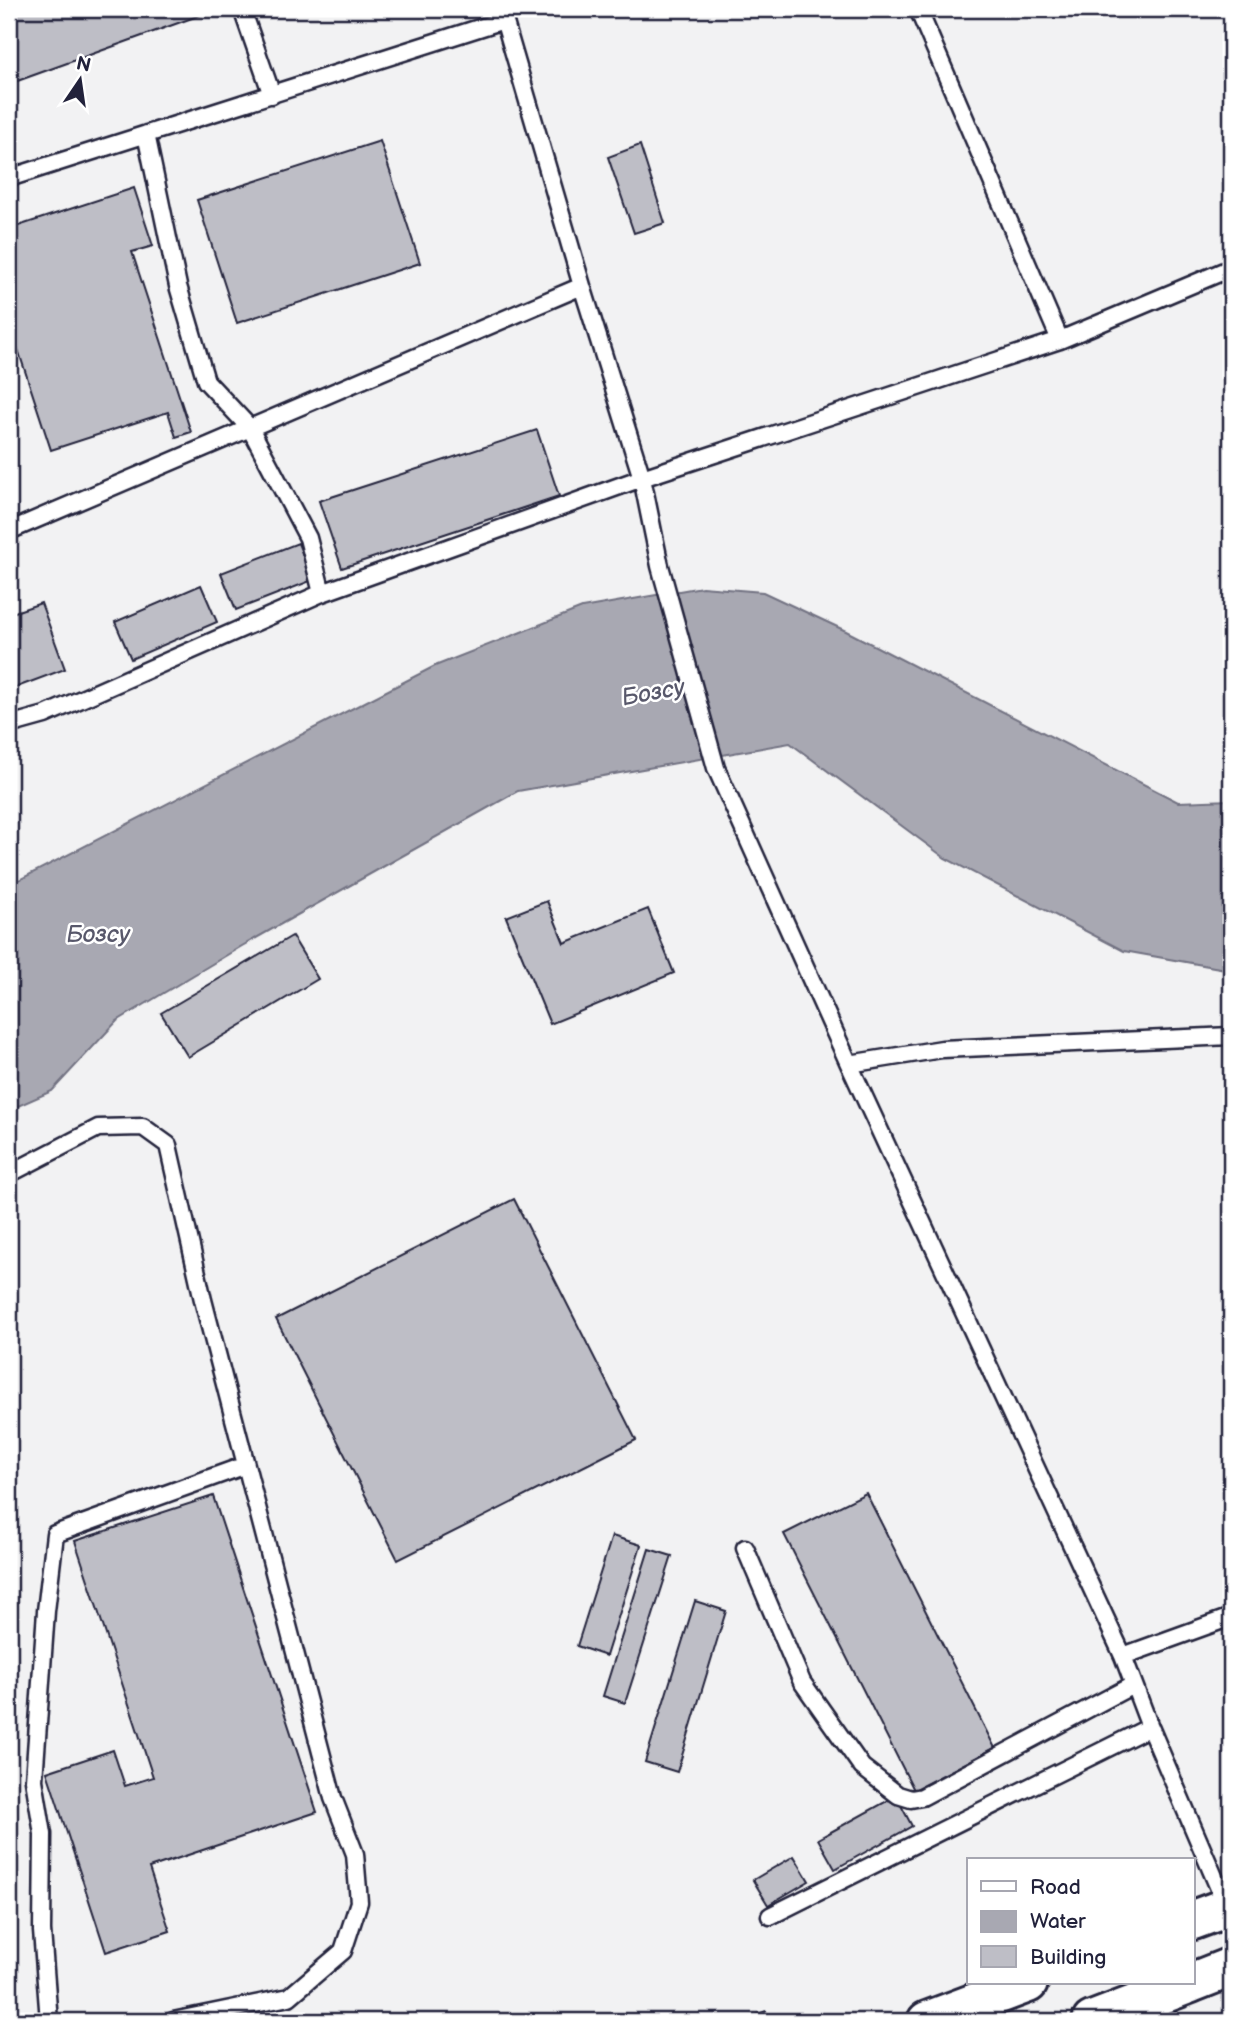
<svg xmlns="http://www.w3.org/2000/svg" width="1240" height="2030" viewBox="0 0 1240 2030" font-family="'Balsamiq Sans',sans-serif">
	<rect width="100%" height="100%" fill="#f2f2f3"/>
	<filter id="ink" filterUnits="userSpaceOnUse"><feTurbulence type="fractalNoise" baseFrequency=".0143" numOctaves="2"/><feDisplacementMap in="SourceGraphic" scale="14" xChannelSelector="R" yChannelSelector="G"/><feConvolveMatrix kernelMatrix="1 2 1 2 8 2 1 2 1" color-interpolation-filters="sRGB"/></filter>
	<g filter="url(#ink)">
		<path fill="#a8a8b2" stroke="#727282" stroke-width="2" d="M702,587L763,592L846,631L1178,802L1231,800V970L1124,951L945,858L790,743L518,791L242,946L117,1021L52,1091L9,1110V885L435,666L582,608Z"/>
		<path fill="#bebec6" stroke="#22223b" stroke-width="2" d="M9,9H217L9,84Z
			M380,141L420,263L237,323L197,200Z
			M640,145L665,223L634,233L608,157Z
			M134,188L153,246L132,252L191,432L176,437L168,412L51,450L9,322V229Z
			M537,430L559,496L342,568L319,501Z
			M298,543L313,580L236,610L221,573Z
			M201,585L217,622L131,659L115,622Z
			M41,603L65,669L9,690V614Z
			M547,901L564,943L648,909L674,973L550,1024L506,917Z
			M292,936L318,979L188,1057L161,1013Z
			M514,1199L636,1440L398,1560L276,1319Z
			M866,1493L995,1748L914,1790L784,1534Z
			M213,1496L317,1812L149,1868L170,1931L106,1952L47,1772L113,1750L125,1786L153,1777L75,1541Z
			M1231,1517V1535L1225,1520Z
			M612,1536L641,1545L606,1656L577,1646Z
			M649,1549L672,1556L625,1703L603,1696Z
			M695,1601L726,1611L677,1772L645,1762Z
			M896,1796L912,1826L835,1869L818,1839Z
			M794,1856L809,1881L768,1905L753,1880Z
			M766,2011L770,2021H740Z"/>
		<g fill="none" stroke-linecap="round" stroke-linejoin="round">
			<defs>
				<path id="service" d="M242,9L272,95
					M501,9L582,286L642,478L660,566L716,768L849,1064L1123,1656L1150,1727L1227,1907
					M918,9L1060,340
					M146,134L178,286L206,381L250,428L308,538L322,593L642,478L1060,340L1231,268
					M9,178L504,20
					M9,531L582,286
					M9,725L45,715L322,593
					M849,1064L942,1049L1231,1036
					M9,1174L98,1128L143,1127L168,1145L203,1300L333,1798L355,1854L359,1902L343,1951L289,1997L173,2021
					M745,1548L802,1682L862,1767L898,1795L911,1799L922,1797L1133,1685
					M1123,1656L1231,1617
					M770,1916L1150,1727
					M49,2021L42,1931L43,1834L34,1780L46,1611L55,1534L246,1465"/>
				<path id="secondary" d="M1193,1920L1231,1906
					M1193,1982L1231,1967
					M927,2021L1028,1983
					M1092,2021L1191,1983"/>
			</defs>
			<use href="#service" stroke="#22223b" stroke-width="21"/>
			<use href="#secondary" stroke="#22223b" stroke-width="44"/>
			<use href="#service" stroke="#fff" stroke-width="16"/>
			<use href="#secondary" stroke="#fff" stroke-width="38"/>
		</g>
	</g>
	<g text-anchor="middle" stroke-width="5" stroke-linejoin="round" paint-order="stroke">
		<g font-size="24" font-style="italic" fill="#58586b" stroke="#fff">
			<text transform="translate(653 692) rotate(-10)" y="8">Бозсу</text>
			<text x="98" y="942">Бозсу</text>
		</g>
	</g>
	<rect width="1240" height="2030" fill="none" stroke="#fff" stroke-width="35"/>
	<rect x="18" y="18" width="1205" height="1995" fill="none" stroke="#22223b" stroke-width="2.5" filter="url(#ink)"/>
	<rect x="967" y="1858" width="228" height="126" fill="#ffffff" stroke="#a7a7b1" stroke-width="2"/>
	<rect x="981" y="1881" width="35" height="10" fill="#ffffff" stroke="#a7a7b1" stroke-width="2"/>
	<text x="1030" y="1894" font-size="21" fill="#22223b">Road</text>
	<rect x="981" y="1911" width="35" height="21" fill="#a8a8b2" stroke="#a7a7b1" stroke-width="2"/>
	<text x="1030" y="1928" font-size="21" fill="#22223b">Water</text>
	<rect x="981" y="1946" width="35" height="21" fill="#bebec6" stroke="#a7a7b1" stroke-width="2"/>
	<text x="1030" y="1964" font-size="21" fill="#22223b">Building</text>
	<g transform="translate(80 80) rotate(13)" stroke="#ffffff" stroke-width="5" paint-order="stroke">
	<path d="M0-5L12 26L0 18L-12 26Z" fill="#22223b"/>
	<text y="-10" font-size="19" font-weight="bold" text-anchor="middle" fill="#22223b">N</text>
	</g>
</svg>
